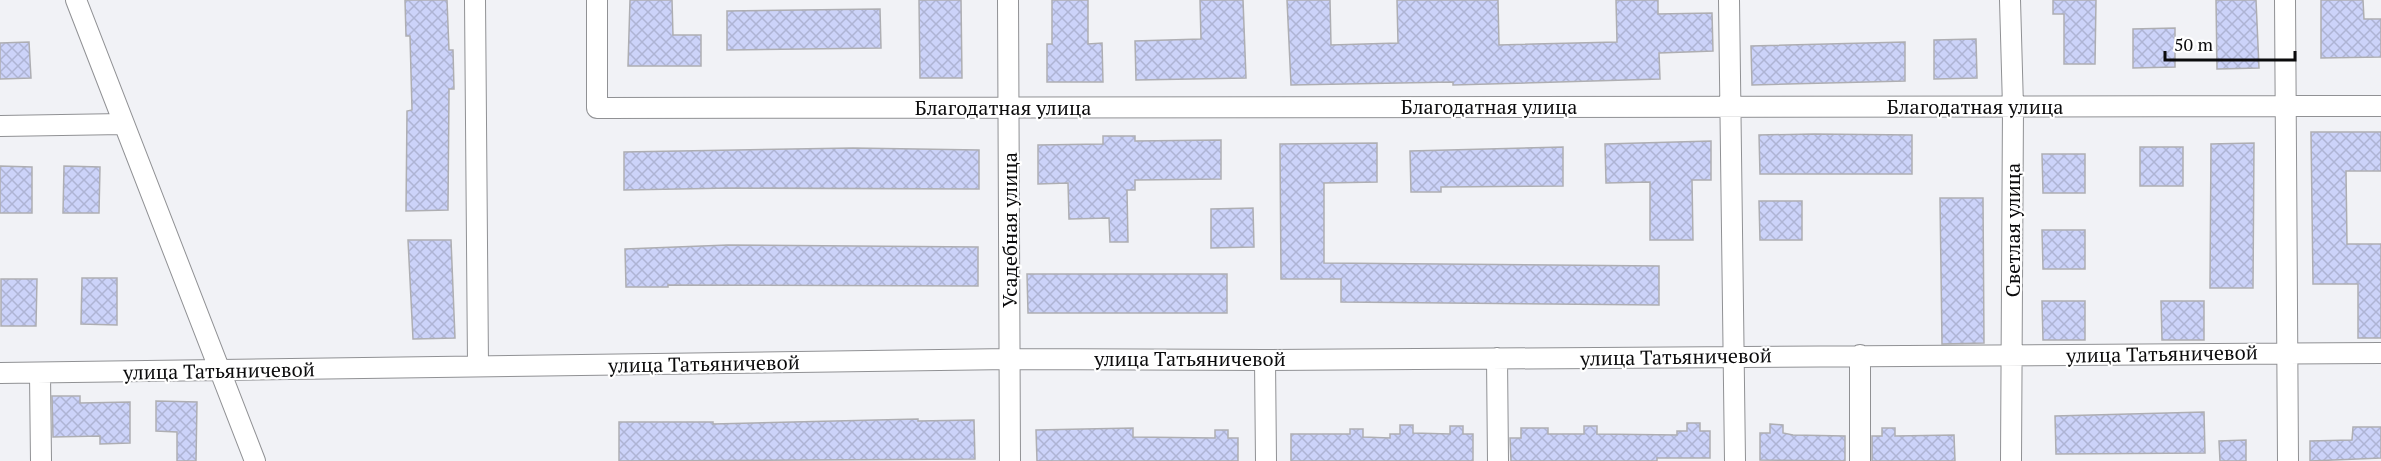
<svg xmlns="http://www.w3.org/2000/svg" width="2381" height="461" viewBox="0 0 2381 461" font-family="'PT Serif',serif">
	<defs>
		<pattern id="building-cross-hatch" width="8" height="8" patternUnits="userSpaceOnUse" patternTransform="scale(1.5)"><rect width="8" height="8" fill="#ccd3f9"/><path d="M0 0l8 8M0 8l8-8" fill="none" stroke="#aeb4d4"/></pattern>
	</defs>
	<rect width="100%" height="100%" fill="#f1f2f6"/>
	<path fill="url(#building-cross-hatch)" stroke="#aeaeb2" stroke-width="1.5" d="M405,0H447L449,50H453L454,89H449L448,210L406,211L407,111L412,110L410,36H406Z
		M630,0H672L673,35H701V66H628Z
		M919,0H961L962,78H920Z
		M1052,0H1088V44L1102,43L1103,82H1047V44H1052Z
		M1200,0H1243L1246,78L1136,80L1135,41L1201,39Z
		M1287,0H1330L1331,45L1398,43L1397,0H1498L1499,45L1617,42L1616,0H1658V14L1712,13L1713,51L1659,53L1660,79L1453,85V82L1291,85Z
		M2053,0H2096L2095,64H2064V14H2053Z
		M2216,0H2256L2259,68L2217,69Z
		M2321,0H2363L2364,19H2381V57L2321,58Z
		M880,9L881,48L727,50V11Z
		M2175,28V67L2133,68V29Z
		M1976,39L1977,78L1934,79V40Z
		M29,42L31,78L0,79V43Z
		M1905,42V81L1752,85L1751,46Z
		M2311,132H2381V171H2346L2347,244H2381V338H2358V284H2313Z
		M1814,134L1912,135V174H1760L1759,135Z
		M1103,136H1135V141L1221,140V179L1135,180V190H1127L1128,242H1110L1109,218L1069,219L1068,183L1038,184V145L1103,144Z
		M1711,141V180H1692L1693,240H1650V182L1606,183L1605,144Z
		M1377,143V182L1324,183V263L1659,266V305L1341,302V279H1281L1280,144Z
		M2254,143L2253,288H2210L2211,144Z
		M1563,147V186L1441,187V192H1411L1410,151Z
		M2140,147H2183V186H2140Z
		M853,148L979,150V189L731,188L624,190V152Z
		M2042,154H2085V193H2043Z
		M0,166L32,167V213H0Z
		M64,166L100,167L99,213H63Z
		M1940,198H1983L1984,343L1942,344Z
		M1759,201H1802V240H1760Z
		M1253,208L1254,247L1211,248V209Z
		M2042,230H2085V269H2043Z
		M408,240H451L455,338L413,339Z
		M728,245L978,247V286L668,285V287H626L625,249Z
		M1027,274H1227V313H1028Z
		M82,278H117V325L81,324Z
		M1,279H37L36,326H1Z
		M2042,301H2085V340H2043Z
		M2161,301H2204V340H2162Z
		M52,396H80V403L130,402V443L100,444V436L53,437Z
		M156,401L197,402L196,461H177V432L156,431Z
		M2204,412L2205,453L2056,454L2055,416Z
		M918,419V421L974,420L975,459L619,461V422H713V424Z
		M1687,423H1700V431H1710V458H1657V461H1511L1510,438H1521V428H1548V434H1584V426H1597V434L1677,435V431H1687Z
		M1770,424L1783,425V433L1793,435L1845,436V461L1760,460V433H1770Z
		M1400,425H1413V433L1450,434V426H1463V434H1473V461H1291V434H1350V429H1363V437L1390,438V434H1400Z
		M2353,427H2381V458L2310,461V441L2352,440Z
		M1133,428V437L1215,438V430H1228V438H1238V461H1037L1036,430Z
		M1882,428H1895V436L1954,435L1955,461H1872V436H1882Z
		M2246,440V461H2220L2219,441Z"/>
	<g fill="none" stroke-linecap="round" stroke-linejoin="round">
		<defs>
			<path id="street" d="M76,0L255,461
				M475,0L478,366
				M597,0V108L2381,106
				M1008,0L1010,461
				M1729,0L1735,461
				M2010,0L2013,107L2011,461
				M2285,0L2288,461
				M0,126L123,124
				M1860,355V461
				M1497,358L1498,461
				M1265,360L1266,461
				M0,373L1010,359L1265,360L2381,353
				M40,374L41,461"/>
		</defs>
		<use href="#street" stroke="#909194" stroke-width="22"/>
		<use href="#street" stroke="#fff" stroke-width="20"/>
	</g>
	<g text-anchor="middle" stroke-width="4.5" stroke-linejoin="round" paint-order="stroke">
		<g font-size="20" fill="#0b0b0c" stroke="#fff">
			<text x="1489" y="114">Благодатная улица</text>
			<text x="1975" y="114">Благодатная улица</text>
			<text x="1003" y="115">Благодатная улица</text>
			<text transform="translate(1010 230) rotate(-90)" y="7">Усадебная улица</text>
			<text transform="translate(2013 230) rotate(-90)" y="7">Светлая улица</text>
			<text transform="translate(2162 354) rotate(-1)" y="7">улица Татьяничевой</text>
			<text transform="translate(1676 357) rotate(-1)" y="7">улица Татьяничевой</text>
			<text x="1190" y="366">улица Татьяничевой</text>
			<text transform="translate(704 364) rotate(-1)" y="7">улица Татьяничевой</text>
			<text transform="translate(219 371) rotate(-1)" y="7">улица Татьяничевой</text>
		</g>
	</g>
	<path d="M2165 51v9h130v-9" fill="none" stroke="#0b0b0c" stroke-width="3"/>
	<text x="2174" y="51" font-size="18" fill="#0b0b0c" stroke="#ffffff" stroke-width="4.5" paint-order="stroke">50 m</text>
</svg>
